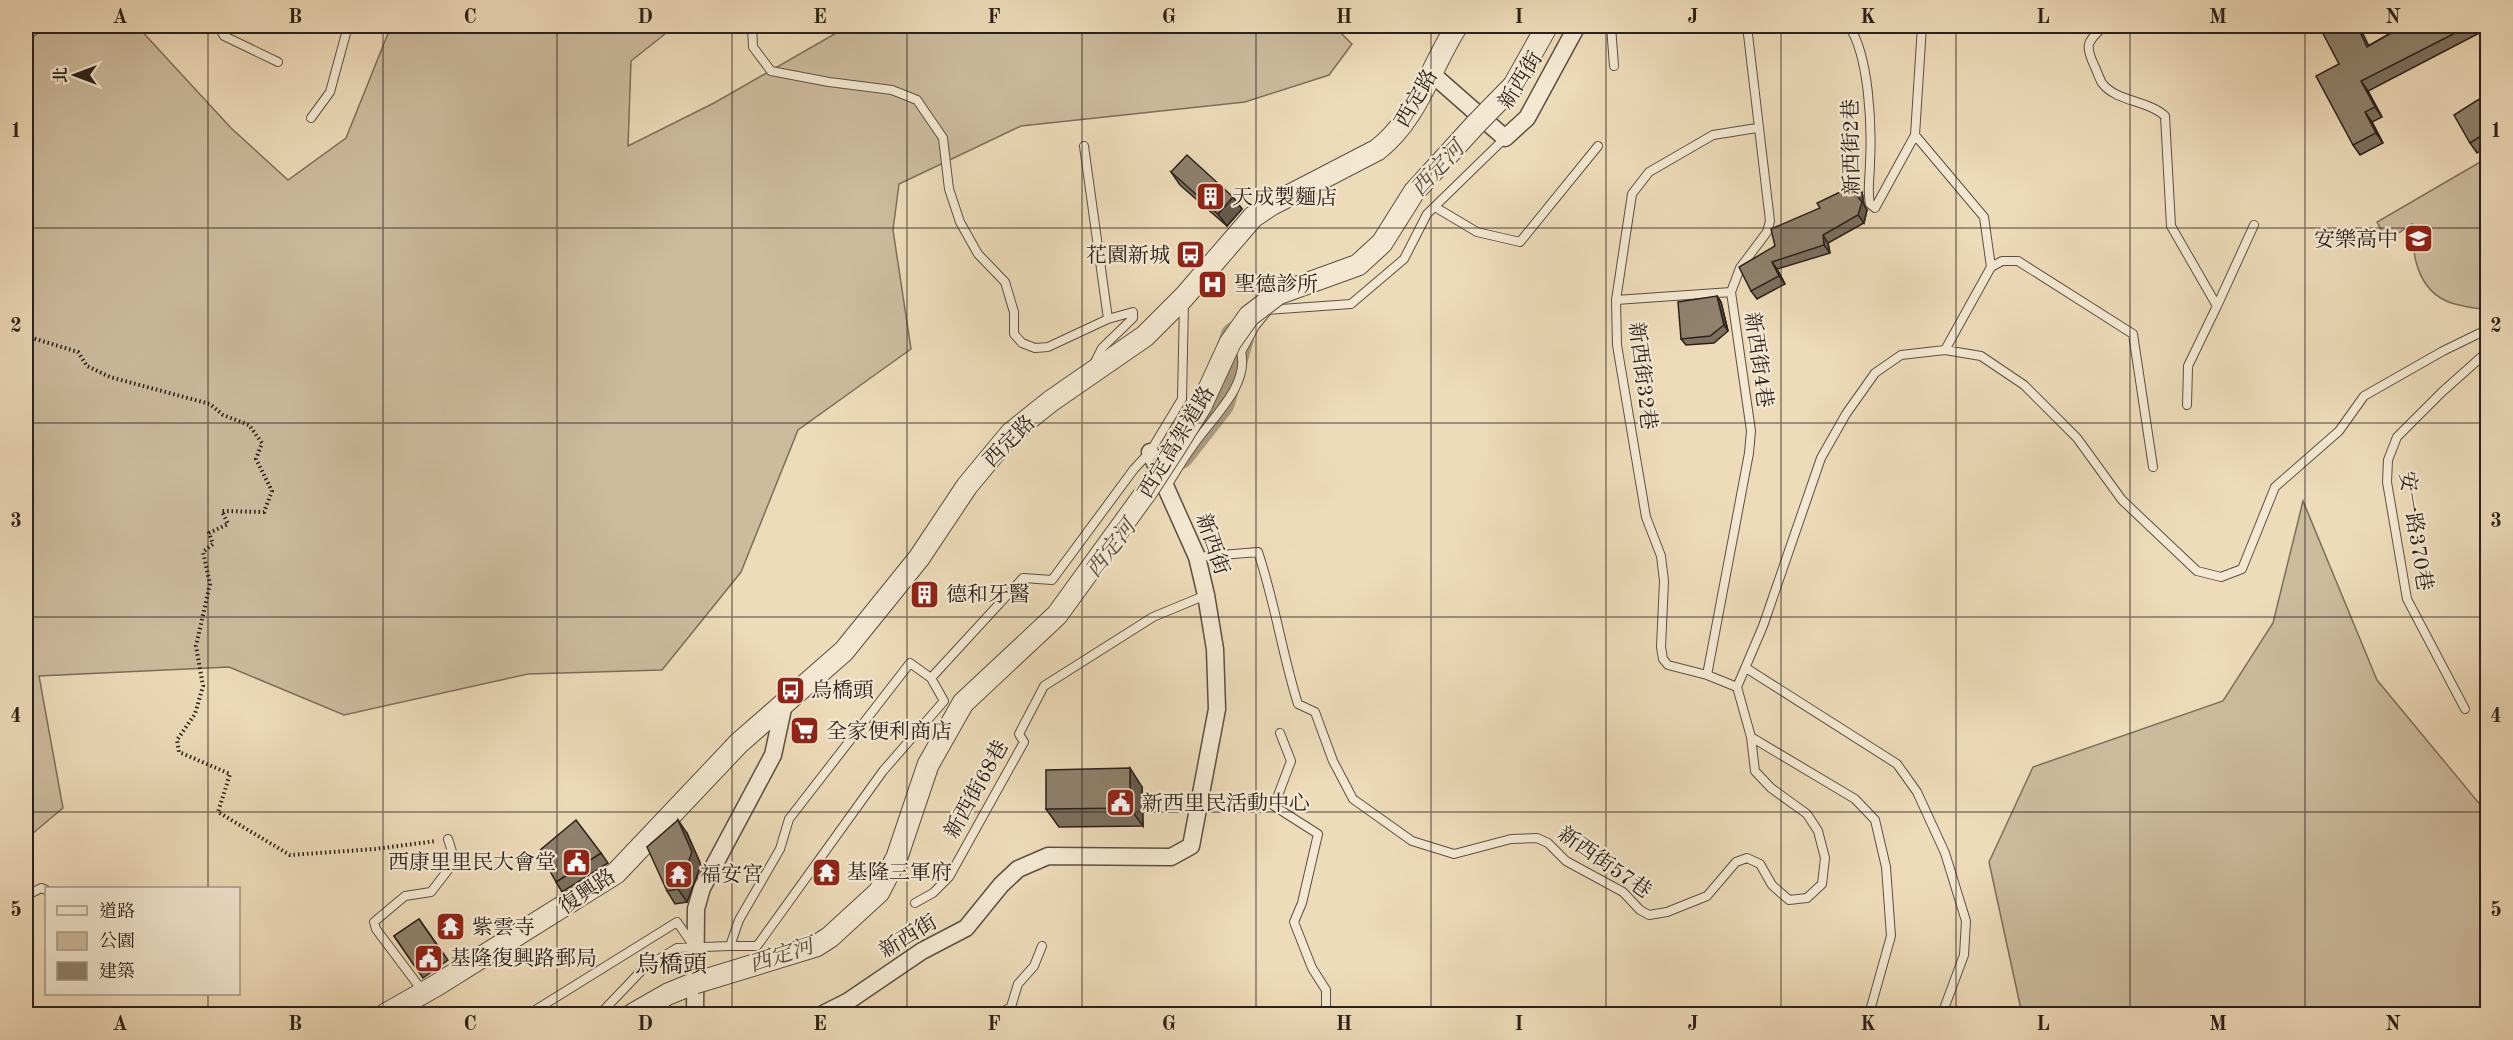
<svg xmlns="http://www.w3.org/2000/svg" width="2513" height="1040" viewBox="0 0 2513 1040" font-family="'Old Standard TT','Noto Serif TC',serif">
	<rect width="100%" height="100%" fill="#eedbb9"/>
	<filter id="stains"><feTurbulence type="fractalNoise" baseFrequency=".00333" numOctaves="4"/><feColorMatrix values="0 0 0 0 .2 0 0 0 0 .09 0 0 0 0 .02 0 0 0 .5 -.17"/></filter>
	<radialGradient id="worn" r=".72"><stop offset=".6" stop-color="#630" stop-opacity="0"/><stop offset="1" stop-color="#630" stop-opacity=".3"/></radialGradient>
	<path fill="#cdbb9e" stroke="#7c6e5c" stroke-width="1.5" d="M26,26L34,36L47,26H137L231,128L288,180L346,138L391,26H675L631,61L628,146L714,103L838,32L863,26H1337L1336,28L1352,44L1329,75L1245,102L1021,126L899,184L893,230L911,349L798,430L741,572L662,670L528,674L344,715L229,667L39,676L63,808L26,839Z
		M2487,158L2488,308C2478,310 2469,307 2459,305C2419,297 2412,259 2412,224L2387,241L2377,222Z
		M2303,501L2377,680L2487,813V1014H2022L1989,862L2033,767L2223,701L2273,623Z"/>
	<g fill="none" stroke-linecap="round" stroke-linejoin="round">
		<path stroke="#ac9b83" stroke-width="34" d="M1178,453L1218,402L1237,338"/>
		<defs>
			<path id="service" d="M218,26L224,36L278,62
				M752,26L753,47L771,71L829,82L892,90L917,100L943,138L949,189L960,222L978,254L1005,282L1014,312V334L1022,343L1035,348L1048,347L1108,319L1133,312V318L1102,348L1094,364
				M1611,26L1614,66
				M1849,26C1869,56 1872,125 1870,162C1870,177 1867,190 1870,204L1875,208L1915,135L1922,26
				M2104,26C2088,42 2084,43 2094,65C2097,71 2099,78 2102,83C2116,102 2148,100 2165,116L2171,226L2217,306L2254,225
				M311,118L330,92L348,26
				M1915,135L1984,217L1991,267L1945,350
				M1084,146L1108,319
				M1435,207L1477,232L1520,242L1598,146
				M1991,267L2002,261H2018L2133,334L2153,467
				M1616,300L1731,292
				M2187,405L2188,366L2217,306
				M1167,486C1175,473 1183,459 1192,447C1209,421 1250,386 1241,352L1255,326L1268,310L1351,304L1404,259L1427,214L1505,138
				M1197,557L1258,552C1275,602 1282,654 1298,704L1315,712L1333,761L1353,799L1412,841L1454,854L1511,839L1537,838L1548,843L1566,861L1623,892L1640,910L1649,915L1667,912L1707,896L1736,862L1747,858L1760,864L1772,885L1789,900L1807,898L1822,884L1825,858L1818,831L1807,814L1771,788L1755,771L1751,737
				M1746,668L1897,764L1917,792L1945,853L1966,921L1964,955L1942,1014
				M1707,675L1668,665L1663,659L1661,647L1664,581L1661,556L1646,517L1636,458L1617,345L1616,300L1632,194L1649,172L1713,135L1757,128
				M931,678L1023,578L1052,580L1134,469L1150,452L1182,399L1184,303
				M1737,687L1707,675L1749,453L1751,431L1731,292L1740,268L1767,232L1770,221L1747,26
				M2465,709L2407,599L2387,482L2388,460L2397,437L2442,392L2488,351
				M1280,733L1291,761L1274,806L1318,834L1302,903L1294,922L1312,968L1326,990V1014
				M26,896L41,888L46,890
				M915,903L933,893L949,877L1024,742L1019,734L1044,686L1153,617L1206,595
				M424,993L376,929L374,922L405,896L431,892L455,861L448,839
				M529,1014L677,922L693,945
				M600,1014L643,969L677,948L730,946L739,920L780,849L789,819L910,663L931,678L944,701L883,771L757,946H730
				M999,1014L1011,1007
				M1016,1014L1011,1007L1018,984L1034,966L1042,946
				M1869,1014L1891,936L1886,867L1875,820L1855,799L1751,737L1737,687L1763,626L1821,458L1846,414L1875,373L1901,355L1945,350L1981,356L2024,385L2077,438L2122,500L2197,571L2221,577L2242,569L2275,487L2339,431L2364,396L2443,351L2488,329"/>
			<path id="minor" d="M1431,73L1505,138L1527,118L1577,26
				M695,1014L696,909L702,888L773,755L784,704
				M823,1014L847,1002L922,951L966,928L1001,885L1018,869L1048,856L1171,857L1191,846L1217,709L1215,649L1206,595L1197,557L1150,452"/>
			<path id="tertiary" d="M386,1014L437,985L616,873L739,743L844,651L919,558L967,486L1011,433L1051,401L1145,336L1184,297L1253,217L1271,205L1377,150C1417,120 1431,66 1457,26
				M633,1014L668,994L695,983"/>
		</defs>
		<use href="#service" stroke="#5c4f42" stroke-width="10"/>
		<use href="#minor" stroke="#5c4f42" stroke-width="19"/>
		<use href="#tertiary" stroke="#5c4f42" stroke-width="23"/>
		<path stroke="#2b201a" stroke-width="4" stroke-dasharray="1.5 3" stroke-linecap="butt" d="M26,336L78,352L87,366L110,377L210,404L223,415L249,425L262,443L256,459L272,491L264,512L222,511L228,524L209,533L213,544L203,552L210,584L196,646L203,686L195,714L177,740L179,752L230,774L218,812L290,855L375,849L436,841"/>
		<use href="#service" stroke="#f4e8d2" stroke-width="8"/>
		<use href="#minor" stroke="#f4e8d2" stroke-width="16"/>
		<use href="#tertiary" stroke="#f4e8d2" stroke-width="21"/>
		<defs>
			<path id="tertiary-bridge" d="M695,983L816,946L830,937L879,892L897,857L928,765L963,703L1057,615L1147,491L1175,448L1201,406L1230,343L1249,316L1278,294L1358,265L1382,243L1414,192L1475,125L1514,85L1547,26"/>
		</defs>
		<use href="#tertiary-bridge" stroke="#5c4f42" stroke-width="23" stroke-linecap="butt"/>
		<use href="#tertiary-bridge" stroke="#f4e8d2" stroke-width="21"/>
	</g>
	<path fill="#7c6f5e" stroke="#2b201a" stroke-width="1.5" d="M2359,26L2368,46L2403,26H2487V29L2368,91L2382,117L2372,122L2383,143L2360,155L2353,145L2339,64Z
		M2487,94V146L2477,153L2470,143Z
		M1171,172L1233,197L1242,209L1227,226L1180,185Z
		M1857,184L1862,192L1864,205L1867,210L1864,223L1828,243L1830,253L1777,269L1785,284L1757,299L1751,291L1775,246L1820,208Z
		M1717,296L1721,302L1728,331L1714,343L1686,345L1681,339Z
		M1142,787L1143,826L1059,827L1046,809Z
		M687,833L701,865L687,902L675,904L667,891Z
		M601,853L608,863L562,892L556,882Z
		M419,919L448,960L423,978L394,936Z"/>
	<path fill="#655a4c" stroke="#2b201a" stroke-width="1.5" d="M2357,26H2359L2374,56L2367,47Z
		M2361,81L2368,91L2382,117L2375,107Z
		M2365,112L2372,122L2383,143L2376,133Z
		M1857,184L1862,192L1864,205L1867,210L1864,223L1858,215V197Z
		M1233,197L1242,209L1227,226L1218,214Z
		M1823,235L1828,243L1830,253L1824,245Z
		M1772,262L1777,269L1785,284L1779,276Z
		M1717,296L1721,302L1728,331L1724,325Z
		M1130,768L1142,787L1143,826L1130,808Z
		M678,820L687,833L701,865L687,902L678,889Z"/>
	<path fill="#90816d" stroke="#2b201a" stroke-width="1.5" d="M2319,26H2357L2367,47L2403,26H2469L2361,81L2375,107L2365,112L2376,133L2353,145L2316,76L2339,64Z
		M2487,94V132L2470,143L2454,115Z
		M1187,155L1233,197L1218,214L1171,172Z
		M1857,184L1858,197L1862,202L1858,215L1823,235L1824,245L1772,262L1779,276L1751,291L1739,267L1775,246L1771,229L1820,208L1817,203Z
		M1717,296L1724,325L1710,336L1681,339L1678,302Z
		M1130,768V808L1046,809V770Z
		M576,820L601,853L556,882L539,851Z
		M678,820L692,852L678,889L667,891L647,847Z
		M419,919L443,954L418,971L394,936Z"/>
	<path fill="none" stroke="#2b201a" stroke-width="1.5" stroke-opacity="0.55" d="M208,26V888M383,26V1014M557,26V1014M732,26V1014M907,26V1014M1082,26V1014M1256,26V1014M1431,26V1014M1606,26V1014M1781,26V1014M1956,26V1014M2130,26V1014M2305,26V1014M26,228H2488M26,423H2488M26,617H2488M26,812H2488M208,994V1014"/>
	<defs>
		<symbol id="building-square" viewBox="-11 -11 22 22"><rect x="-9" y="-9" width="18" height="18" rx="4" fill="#8f2418" stroke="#f4e8d2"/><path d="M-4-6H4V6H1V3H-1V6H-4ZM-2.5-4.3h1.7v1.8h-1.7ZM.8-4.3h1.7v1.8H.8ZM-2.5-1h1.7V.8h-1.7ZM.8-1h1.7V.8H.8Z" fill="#fff"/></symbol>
		<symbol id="school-square" viewBox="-11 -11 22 22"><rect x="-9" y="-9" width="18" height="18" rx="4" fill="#8f2418" stroke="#f4e8d2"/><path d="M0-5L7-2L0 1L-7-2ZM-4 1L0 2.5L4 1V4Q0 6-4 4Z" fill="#fff"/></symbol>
		<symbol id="bus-square" viewBox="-11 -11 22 22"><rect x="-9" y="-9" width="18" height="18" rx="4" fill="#8f2418" stroke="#f4e8d2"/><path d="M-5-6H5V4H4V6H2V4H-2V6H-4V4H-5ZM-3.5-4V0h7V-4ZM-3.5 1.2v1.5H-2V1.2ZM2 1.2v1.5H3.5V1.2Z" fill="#fff"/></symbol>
		<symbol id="hospital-square" viewBox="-11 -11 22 22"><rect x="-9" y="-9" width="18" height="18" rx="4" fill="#8f2418" stroke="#f4e8d2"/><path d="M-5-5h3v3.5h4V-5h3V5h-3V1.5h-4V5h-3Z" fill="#fff"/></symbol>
		<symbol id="supermarket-square" viewBox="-11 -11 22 22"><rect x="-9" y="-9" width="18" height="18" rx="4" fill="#8f2418" stroke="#f4e8d2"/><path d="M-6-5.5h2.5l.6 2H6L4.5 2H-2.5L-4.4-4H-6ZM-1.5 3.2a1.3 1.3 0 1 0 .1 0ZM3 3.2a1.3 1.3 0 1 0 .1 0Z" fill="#fff"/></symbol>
		<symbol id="civic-square" viewBox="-11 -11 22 22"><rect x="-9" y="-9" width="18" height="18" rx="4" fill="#8f2418" stroke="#f4e8d2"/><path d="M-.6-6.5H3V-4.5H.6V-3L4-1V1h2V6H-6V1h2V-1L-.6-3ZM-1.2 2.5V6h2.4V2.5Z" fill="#fff"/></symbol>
		<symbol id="temple-square" viewBox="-11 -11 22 22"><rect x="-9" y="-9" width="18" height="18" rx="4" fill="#8f2418" stroke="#f4e8d2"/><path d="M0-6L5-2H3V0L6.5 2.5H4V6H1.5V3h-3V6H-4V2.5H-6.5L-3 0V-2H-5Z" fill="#fff"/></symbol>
	</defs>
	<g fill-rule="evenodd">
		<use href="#building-square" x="1194" y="180" width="33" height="33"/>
		<use href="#school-square" x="2402" y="222" width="33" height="33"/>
		<use href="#bus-square" x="1174" y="238" width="33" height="33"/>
		<use href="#hospital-square" x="1196" y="268" width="33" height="33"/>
		<use href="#building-square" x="908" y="578" width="33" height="33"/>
		<use href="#bus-square" x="774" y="674" width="33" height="33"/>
		<use href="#supermarket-square" x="788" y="714" width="33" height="33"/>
		<use href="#civic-square" x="1104" y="786" width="33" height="33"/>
		<use href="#civic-square" x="560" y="846" width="33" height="33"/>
		<use href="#temple-square" x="810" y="856" width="33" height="33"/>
		<use href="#temple-square" x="662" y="858" width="33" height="33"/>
		<use href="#temple-square" x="434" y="910" width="33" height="33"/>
		<use href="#civic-square" x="412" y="942" width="33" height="33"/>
	</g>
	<g text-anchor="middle" stroke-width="4.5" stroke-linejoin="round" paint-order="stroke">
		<g font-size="21" fill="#2b201a" stroke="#f4e8d2">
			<text transform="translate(1520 80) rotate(-58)" y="7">新西街</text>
			<text transform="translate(1416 98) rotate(-60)" y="7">西定路</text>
			<text transform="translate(1851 147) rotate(-91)" y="7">新西街2巷</text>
			<text transform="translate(1759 360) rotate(82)" y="7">新西街4巷</text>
			<text transform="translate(1643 376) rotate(83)" y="7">新西街32巷</text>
			<text transform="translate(1009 441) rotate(-45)" y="7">西定路</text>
			<text transform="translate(1176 442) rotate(-59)" y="7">西定高架道路</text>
			<text transform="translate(2416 531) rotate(81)" y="7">安一路370巷</text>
			<text transform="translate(1213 544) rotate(71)" y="7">新西街</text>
			<text transform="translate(976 789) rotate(-61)" y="7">新西街68巷</text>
			<text transform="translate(1605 862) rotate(35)" y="7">新西街57巷</text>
			<text transform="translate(587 891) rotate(-34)" y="7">復興路</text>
			<text transform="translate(908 936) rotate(-31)" y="7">新西街</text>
		</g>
		<g font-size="21" fill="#2b201a" stroke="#f4e8d2" text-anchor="start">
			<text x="1232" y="204">天成製麵店</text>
			<text x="2398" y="246" text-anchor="end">安樂高中</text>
			<text x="1170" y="262" text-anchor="end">花園新城</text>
			<text x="1234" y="291">聖德診所</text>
			<text x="946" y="601">德和牙醫</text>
			<text x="811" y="697">烏橋頭</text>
			<text x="826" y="738">全家便利商店</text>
			<text x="1142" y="810">新西里民活動中心</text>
			<text x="556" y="869" text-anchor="end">西康里里民大會堂</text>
			<text x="847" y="879">基隆三軍府</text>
			<text x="700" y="881">福安宮</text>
			<text x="472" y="934">紫雲寺</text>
			<text x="450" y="965">基隆復興路郵局</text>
		</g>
		<g font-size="22" font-style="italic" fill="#584b3f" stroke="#f4e8d2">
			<text transform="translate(1437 168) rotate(-47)" y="8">西定河</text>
			<text transform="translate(1110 548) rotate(-52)" y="8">西定河</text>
			<text transform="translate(781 954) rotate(-18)" y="8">西定河</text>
		</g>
		<g font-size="24" fill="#2b201a" stroke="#f4e8d2">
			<text x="671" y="972">烏橋頭</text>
		</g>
	</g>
	<rect width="2513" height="1040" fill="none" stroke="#eedbb9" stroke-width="66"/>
	<rect x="45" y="887" width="195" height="108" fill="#f4e8d2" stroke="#a49888" stroke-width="1.5"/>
	<rect x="57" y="906" width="30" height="9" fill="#f4e8d2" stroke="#a49888" stroke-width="1.5"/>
	<text x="99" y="917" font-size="18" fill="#2b201a">道路</text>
	<rect x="57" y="932" width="30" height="18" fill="#cdbb9e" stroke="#a49888" stroke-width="1.5"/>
	<text x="99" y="947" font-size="18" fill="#2b201a">公園</text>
	<rect x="57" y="962" width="30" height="18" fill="#90816d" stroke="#a49888" stroke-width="1.5"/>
	<text x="99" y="977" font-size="18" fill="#2b201a">建築</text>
	<g transform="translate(75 75) rotate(270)" stroke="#f4e8d2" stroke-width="4.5" paint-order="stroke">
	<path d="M0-4.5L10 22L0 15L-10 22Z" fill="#2b201a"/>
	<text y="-9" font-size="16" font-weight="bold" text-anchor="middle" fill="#2b201a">北</text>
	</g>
	<rect x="33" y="33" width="2447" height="974" fill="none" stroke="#2b201a" stroke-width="2"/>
	<g font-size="20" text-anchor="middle" font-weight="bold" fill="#2b201a">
		<text x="120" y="23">A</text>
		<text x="295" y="23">B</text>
		<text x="470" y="23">C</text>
		<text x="645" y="23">D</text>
		<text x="820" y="23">E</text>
		<text x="994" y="23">F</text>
		<text x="1169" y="23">G</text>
		<text x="1344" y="23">H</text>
		<text x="1519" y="23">I</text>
		<text x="1693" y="23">J</text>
		<text x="1868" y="23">K</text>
		<text x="2043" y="23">L</text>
		<text x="2218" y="23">M</text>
		<text x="2393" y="23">N</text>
		<text x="16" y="137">1</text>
		<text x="2496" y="137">1</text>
		<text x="16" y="332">2</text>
		<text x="2496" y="332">2</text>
		<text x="16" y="527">3</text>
		<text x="2496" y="527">3</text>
		<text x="16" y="722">4</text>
		<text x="2496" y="722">4</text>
		<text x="16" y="916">5</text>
		<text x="2496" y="916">5</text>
		<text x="120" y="1030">A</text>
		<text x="295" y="1030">B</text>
		<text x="470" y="1030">C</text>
		<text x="645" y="1030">D</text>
		<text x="820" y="1030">E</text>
		<text x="994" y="1030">F</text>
		<text x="1169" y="1030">G</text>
		<text x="1344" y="1030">H</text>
		<text x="1519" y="1030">I</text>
		<text x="1693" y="1030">J</text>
		<text x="1868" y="1030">K</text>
		<text x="2043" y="1030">L</text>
		<text x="2218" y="1030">M</text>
		<text x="2393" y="1030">N</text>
	</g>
	<rect width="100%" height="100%" filter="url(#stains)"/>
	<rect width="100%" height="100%" fill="url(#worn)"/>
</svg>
